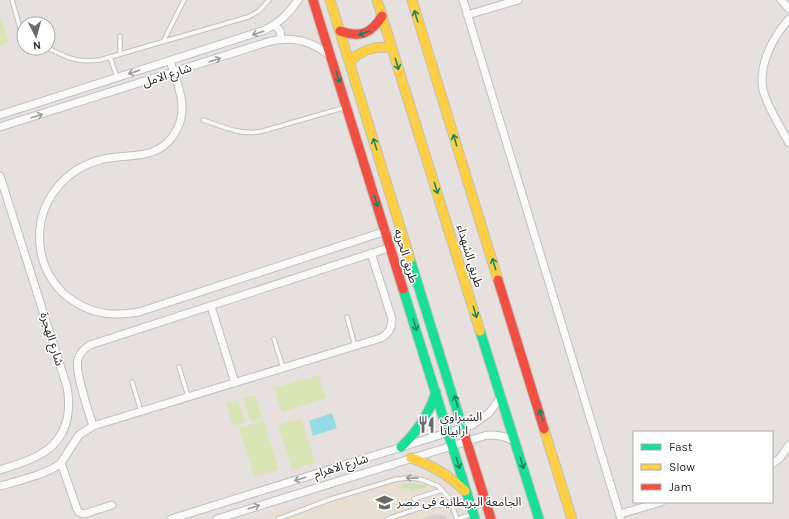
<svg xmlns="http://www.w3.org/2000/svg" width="789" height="519" viewBox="0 0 789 519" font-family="Karla,'Noto Sans Arabic',sans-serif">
	<rect width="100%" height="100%" fill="#e6e1de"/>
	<path fill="#e9ded2" d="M414,473L430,475L446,482L457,495L466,519H252L399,474Z"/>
	<path fill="#cee0b8" d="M405,483L426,485L427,487L411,492L409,488L402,489L400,484Z"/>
	<path fill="#d9e4b5" d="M0,16L9,43L0,46Z
		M319,375L326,398L282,412L274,388Z
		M255,395L262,418L250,421L243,398Z
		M238,400L245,422L233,426L226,403Z
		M301,418L315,462L292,470L278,425Z
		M264,421L279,470L254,477L239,428Z"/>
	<path fill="#d6d1cd" d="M437,514L446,516L447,519H420Z"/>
	<path fill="#93dce5" d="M332,413L337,428L313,436L309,421Z"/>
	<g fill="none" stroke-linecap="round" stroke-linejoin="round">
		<defs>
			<path id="lane" d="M12,0L20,28L24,34
				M120,36V54
				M163,42L184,0
				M48,48C68,58 77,63 100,60L248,17L259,11L269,0
				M110,57L117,77
				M203,120C223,127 242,136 263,131L346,107
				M347,317L355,346
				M274,339L283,368
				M179,367L188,396
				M132,382L141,411
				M414,499L442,490
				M278,519L331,499L397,479L409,478L420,479L438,486L450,499L457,519
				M388,519C408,512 432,501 453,507
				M458,519L472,514"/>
			<path id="street" d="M463,0L621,519
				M781,0L789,9
				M467,15L518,0
				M789,19C773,37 758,65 763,90C767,107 781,127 789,143
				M275,25L280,31L281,39
				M170,61C178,86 191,111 173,136C155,161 130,153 104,159C64,168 36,203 40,245C42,268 55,290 75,302C95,315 116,316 139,312L386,231
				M0,115L265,30C279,23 289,14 298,0
				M0,127L271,41C294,36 313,41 331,57
				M0,176L67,387C72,413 66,440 41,454C28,462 14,465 0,470
				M211,306L235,383
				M93,426C89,412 74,371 78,359C80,352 85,348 90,345L391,247
				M61,463L77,509L79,512L84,514L112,505
				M772,464L780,458L789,445
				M0,486C18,481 48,474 61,463L79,435L93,426L381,338C389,333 392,328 392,319L371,253
				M620,514L661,502
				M171,519L472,425L489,413L501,397
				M217,519L487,435C498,435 506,436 515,442"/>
			<path id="fast" d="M410,259L465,436
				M403,289L475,519
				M480,331L539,519
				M401,447C418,431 429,414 436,392"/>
			<path id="slow" d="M330,0L410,259
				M377,0L480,331
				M412,0L498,280
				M349,62C362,50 375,45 392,48
				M544,429L572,519
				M411,458C432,465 449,475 465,491"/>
			<path id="jam" d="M313,0L403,289
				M340,31C360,38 371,34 382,16
				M498,280L544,429
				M465,436L491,519"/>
		</defs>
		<use href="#lane" stroke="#c0bfbf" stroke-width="5.5"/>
		<use href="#street" stroke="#c0bfbf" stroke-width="9"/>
		<use href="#fast" stroke="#c0bfbf" stroke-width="11"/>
		<use href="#slow" stroke="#c0bfbf" stroke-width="11"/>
		<use href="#jam" stroke="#c0bfbf" stroke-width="11"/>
		<use href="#lane" stroke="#fbfafa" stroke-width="3.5"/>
		<use href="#street" stroke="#fbfafa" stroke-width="7"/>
		<use href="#fast" stroke="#16e098" stroke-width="9"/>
		<use href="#slow" stroke="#ffcf43" stroke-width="9"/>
		<use href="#jam" stroke="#f24e42" stroke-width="9"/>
	</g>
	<defs><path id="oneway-shaft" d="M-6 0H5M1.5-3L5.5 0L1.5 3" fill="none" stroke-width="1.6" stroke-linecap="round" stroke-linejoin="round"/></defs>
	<g stroke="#1f8460">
		<use href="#oneway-shaft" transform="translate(416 16) rotate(-107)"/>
		<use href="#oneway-shaft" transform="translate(364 33) rotate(161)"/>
		<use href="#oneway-shaft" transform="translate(397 64) rotate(73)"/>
		<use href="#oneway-shaft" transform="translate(338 77) rotate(73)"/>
		<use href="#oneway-shaft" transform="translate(455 140) rotate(-107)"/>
		<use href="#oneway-shaft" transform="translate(375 144) rotate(-107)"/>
		<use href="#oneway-shaft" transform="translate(436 188) rotate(73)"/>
		<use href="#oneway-shaft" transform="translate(376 201) rotate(73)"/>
		<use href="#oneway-shaft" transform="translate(494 264) rotate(-107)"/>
		<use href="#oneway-shaft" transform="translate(475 312) rotate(73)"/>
		<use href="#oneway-shaft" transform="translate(415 325) rotate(73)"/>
		<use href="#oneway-shaft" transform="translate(456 401) rotate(-107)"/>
		<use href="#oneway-shaft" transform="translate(541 415) rotate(-107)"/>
		<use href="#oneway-shaft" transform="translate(458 463) rotate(73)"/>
		<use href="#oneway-shaft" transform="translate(522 463) rotate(73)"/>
	</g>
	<g stroke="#9c9c9c">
		<use href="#oneway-shaft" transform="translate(258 33) rotate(162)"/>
		<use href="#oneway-shaft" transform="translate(215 60) rotate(-18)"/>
		<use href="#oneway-shaft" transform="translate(134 72) rotate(162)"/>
		<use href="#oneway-shaft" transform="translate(37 116) rotate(-17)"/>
		<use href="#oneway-shaft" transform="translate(412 478) rotate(-179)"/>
		<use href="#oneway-shaft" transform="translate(300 479) rotate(163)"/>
		<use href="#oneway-shaft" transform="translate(254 507) rotate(-18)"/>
	</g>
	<defs>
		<symbol id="restaurant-bare" viewBox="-9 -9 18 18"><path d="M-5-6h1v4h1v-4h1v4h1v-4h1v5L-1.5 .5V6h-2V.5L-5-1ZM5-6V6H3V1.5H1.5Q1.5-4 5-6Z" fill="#6a6968" stroke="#fff" stroke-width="2.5" paint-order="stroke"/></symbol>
		<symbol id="university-bare" viewBox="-9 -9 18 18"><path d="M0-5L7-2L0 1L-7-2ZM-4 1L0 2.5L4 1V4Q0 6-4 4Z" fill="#6a6968" stroke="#fff" stroke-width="2.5" paint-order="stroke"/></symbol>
	</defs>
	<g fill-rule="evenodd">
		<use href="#restaurant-bare" x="414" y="412" width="25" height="25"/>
		<use href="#university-bare" x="372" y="490" width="25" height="25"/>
	</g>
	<g text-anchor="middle" stroke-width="3" stroke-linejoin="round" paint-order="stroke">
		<g font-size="12" fill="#282828" stroke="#fff">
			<text transform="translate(167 75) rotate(-18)" y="4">شارع الامل</text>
			<text transform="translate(406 256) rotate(73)" y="4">طريق الحريه</text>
			<text transform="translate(470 256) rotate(73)" y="4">طريق الشهداء</text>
			<text transform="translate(52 339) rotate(73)" y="4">شارع الهجرة</text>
			<text transform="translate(341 466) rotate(-17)" y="4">شارع الاهرام</text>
		</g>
		<g font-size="12" fill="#282828" stroke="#fff" text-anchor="start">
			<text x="440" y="421">الشبراوى<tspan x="440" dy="14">ارابياتا</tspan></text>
			<text x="397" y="506">الجامعة البريطانية فى مصر</text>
		</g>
	</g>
	<rect x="633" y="431" width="140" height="72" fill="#ffffff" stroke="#a9a9a9"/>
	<rect x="641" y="444" width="20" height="6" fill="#16e098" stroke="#a9a9a9"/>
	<text x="669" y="451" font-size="12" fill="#282828">Fast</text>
	<rect x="641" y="464" width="20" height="6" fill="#ffcf43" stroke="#a9a9a9"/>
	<text x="669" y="471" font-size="12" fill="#282828">Slow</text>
	<rect x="641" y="484" width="20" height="6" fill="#f24e42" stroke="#a9a9a9"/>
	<text x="669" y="491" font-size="12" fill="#282828">Jam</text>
	<g transform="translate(36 36) rotate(174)"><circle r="19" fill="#ffffff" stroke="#a9a9a9"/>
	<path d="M0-3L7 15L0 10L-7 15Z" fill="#6a6968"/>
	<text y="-6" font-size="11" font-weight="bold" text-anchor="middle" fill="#282828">N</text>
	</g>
</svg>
